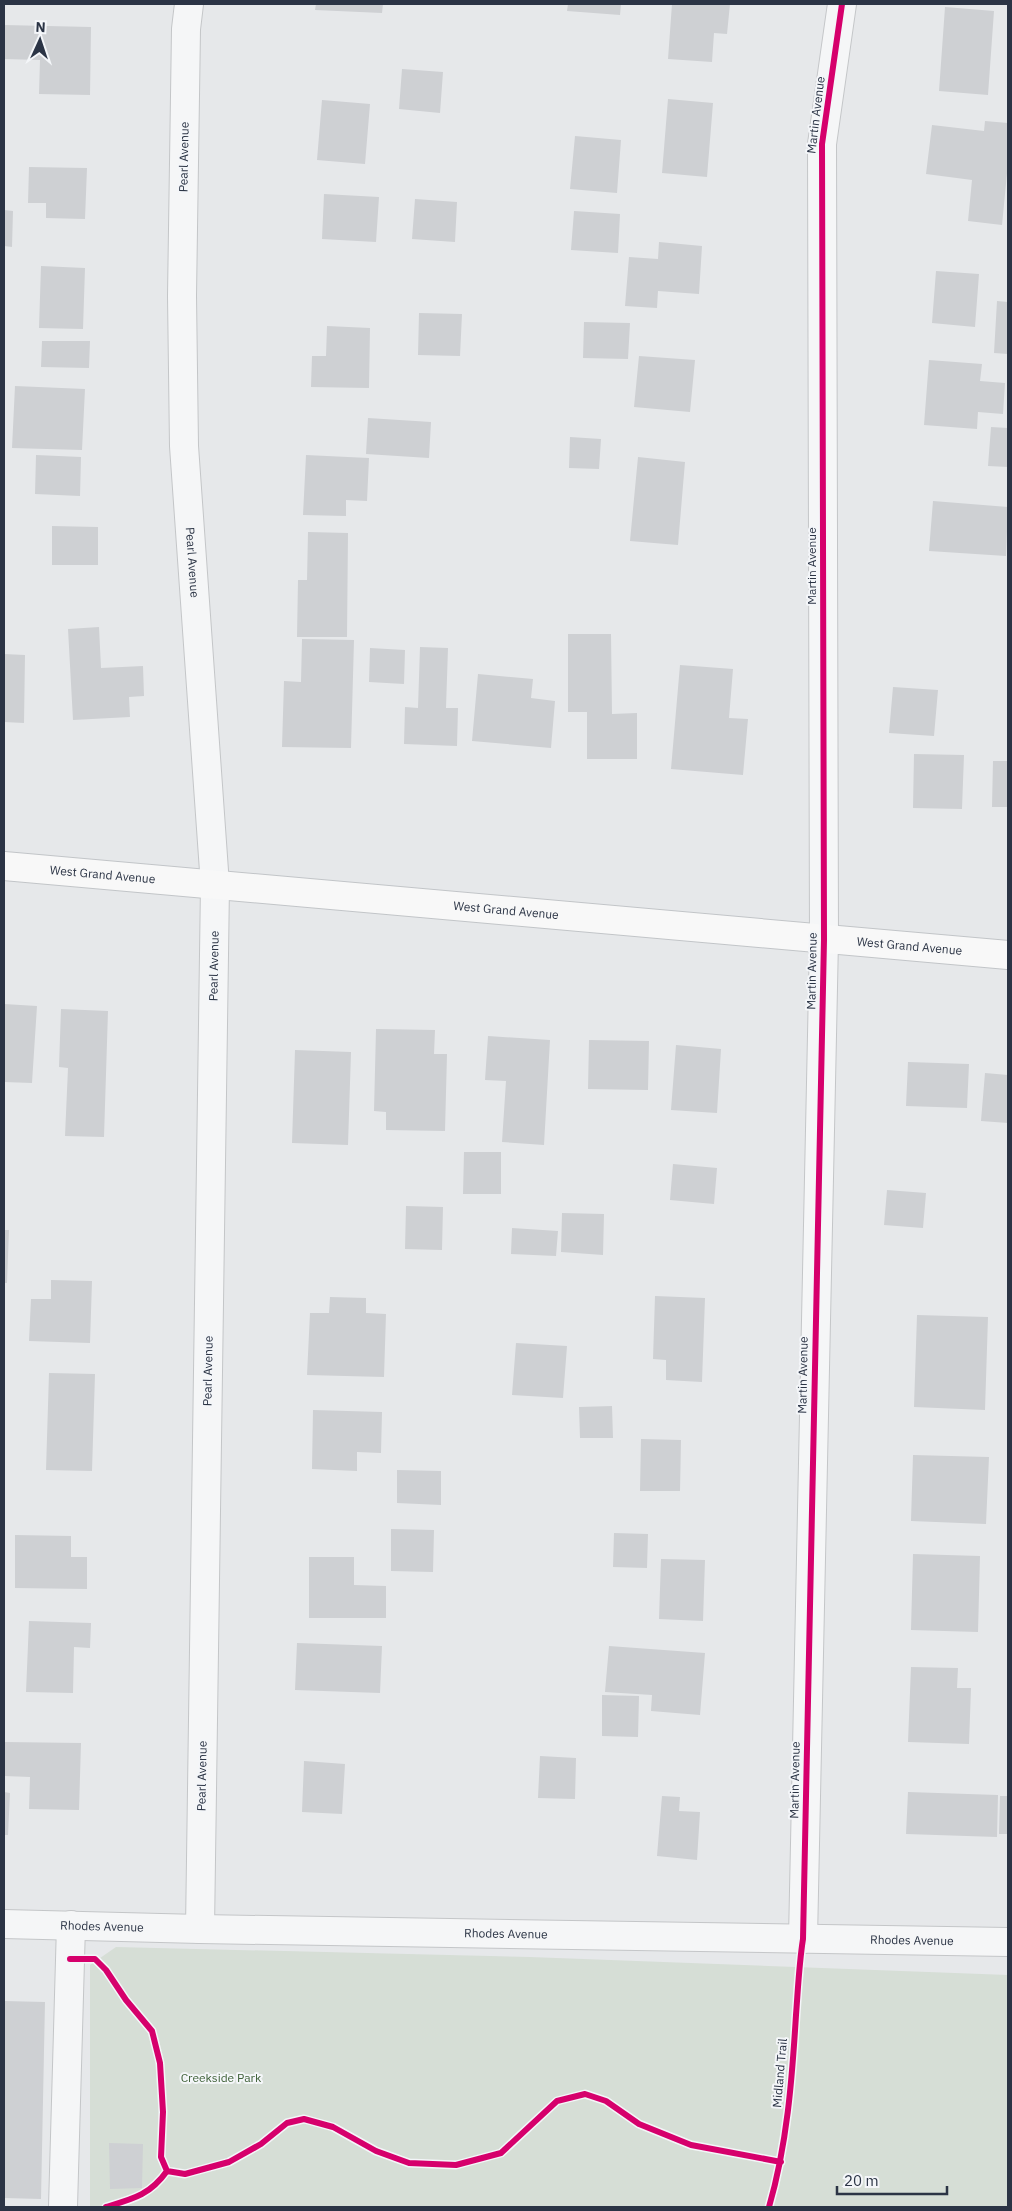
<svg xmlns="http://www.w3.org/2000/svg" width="1012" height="2211" viewBox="0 0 1012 2211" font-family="'IBM Plex Sans',sans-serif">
	<rect width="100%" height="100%" fill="#e6e8ea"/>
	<path fill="#d6ded6" d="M116,1947L530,1957L1008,1975V2207H90V1965Z"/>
	<path fill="#ced0d3" d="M316,4H383L382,13L315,10Z
		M568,4H621L620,15L567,11Z
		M672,4H730L727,34L714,33L712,62L668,59Z
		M945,7L994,11L988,95L939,91Z
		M4,25L91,27L90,95L39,94L40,60L4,59Z
		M402,69L443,72L440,113L399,109Z
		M668,99L713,103L707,177L662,173Z
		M322,100L370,104L365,164L317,160Z
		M985,121L1008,123V163L1002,225L968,221L972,180L926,174L932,125L984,131Z
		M575,136L621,140L617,193L570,189Z
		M29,167L87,168L85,219L46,218V203H28Z
		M324,194L379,197L376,242L322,239Z
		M415,199L457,202L455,242L412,239Z
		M4,210L13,211L12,247L4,246Z
		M574,211L620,214L618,253L571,250Z
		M659,242L702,246L699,294L658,291L657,308L625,306L629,257L658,259Z
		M41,266L85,268L83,329L39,328Z
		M936,271L979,274L975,327L932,323Z
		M997,301L1008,302V354L994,353Z
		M419,313L462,314L460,356L418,355Z
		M584,322L630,323L628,359L583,358Z
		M327,326L370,328L369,388L311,387L312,356H326Z
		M42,341H90L89,368L41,367Z
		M639,356L695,360L690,412L634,407Z
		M929,360L982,364L980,381L1005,383L1003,414L978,412L977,429L924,425Z
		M15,386L85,389L82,450L12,448Z
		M368,418L431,422L429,458L366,454Z
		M991,427L1008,428V467L988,466Z
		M570,437L601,439L599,469L569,468Z
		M36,455L81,457L80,496L35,494Z
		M306,455L369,458L367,501L346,500V516L303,515Z
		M638,457L685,462L678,545L630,541Z
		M933,501L1008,507L1006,556L929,551Z
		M52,526L98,527V565H52Z
		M308,532L348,533L347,637H297L298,580H307Z
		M99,627L101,668L143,666L144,696L129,697L130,717L73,720L68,629Z
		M568,634H611L612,714L637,713V759H587V712H568Z
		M302,639L354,640L351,748L282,747L284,681L301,682Z
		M420,647L448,648L446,708H458L457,746L404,744L405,707L418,708Z
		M370,648L405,650L404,684L369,682Z
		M4,654L25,655L24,723L4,722Z
		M680,665L733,669L729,718L748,719L743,775L671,769Z
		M478,674L533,679L531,698L555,701L551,748L472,741Z
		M893,687L938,690L934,736L889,733Z
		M914,754L964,755L962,809L913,808Z
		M993,761H1008V807H992Z
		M4,1004L37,1006L32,1083L4,1082Z
		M61,1009L108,1011L104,1137L65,1136L68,1068L59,1067Z
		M376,1029L435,1030L434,1054H447L445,1131L386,1130V1112L374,1111Z
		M488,1036L550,1040L544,1145L502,1142L506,1081L485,1080Z
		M589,1040L649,1041L648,1090L588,1089Z
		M676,1045L721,1049L717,1113L671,1110Z
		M295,1050L351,1052L348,1145L292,1143Z
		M908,1062L969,1064L967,1108L906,1106Z
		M985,1073L1008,1075V1123L981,1121Z
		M464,1152H501V1194H463Z
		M673,1164L717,1168L714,1204L670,1200Z
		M887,1190L926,1193L923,1228L884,1225Z
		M406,1206L443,1207L442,1250L405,1249Z
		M562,1213L604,1214L603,1255L561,1252Z
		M512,1228L558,1231L556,1256L511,1254Z
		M4,1230H9L7,1283H4Z
		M51,1280L92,1281L90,1343L29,1341L31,1299H51Z
		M655,1296L705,1298L702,1382L666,1380V1360L653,1359Z
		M330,1297L366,1298V1313L386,1314L384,1377L307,1375L310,1313H329Z
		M917,1315L988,1317L985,1410L914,1407Z
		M516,1343L567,1346L563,1398L512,1395Z
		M49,1373L95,1374L92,1471L46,1470Z
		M612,1406L613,1438H580L579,1407Z
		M313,1410L382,1412L381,1453L357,1452V1471L312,1469Z
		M641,1439L681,1440L680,1491H640Z
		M913,1455L989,1457L986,1524L911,1521Z
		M397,1470L441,1471V1505L397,1503Z
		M391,1529L434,1530L433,1572L391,1571Z
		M614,1533L648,1534L647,1568L613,1567Z
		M15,1535L71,1536V1557H87V1589L15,1588Z
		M913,1554L980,1556L978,1632L911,1630Z
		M309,1557H354V1585L386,1586V1618H309Z
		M661,1559L705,1560L703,1621L659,1619Z
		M29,1621L91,1623L90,1648L74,1647L73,1693L26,1692Z
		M297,1643L382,1646L380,1693L295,1690Z
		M609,1646L705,1653L700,1715L651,1711L652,1695L605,1692Z
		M911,1667L958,1668L957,1688H971L969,1744L908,1742Z
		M602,1695L639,1696L638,1737L602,1736Z
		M5,1742L81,1743L79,1810L29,1809L30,1777L4,1776Z
		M540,1756L576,1758L575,1799L538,1798Z
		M304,1761L345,1764L342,1814L302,1812Z
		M4,1792L10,1793L8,1835H4Z
		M908,1792L998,1795L997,1837L906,1834Z
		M662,1796L680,1797L679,1811L700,1812L697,1860L657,1856Z
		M1000,1796H1008V1834H999Z
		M4,2001L45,2002L41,2199L4,2198Z
		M109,2143L143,2144L142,2188L110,2189Z"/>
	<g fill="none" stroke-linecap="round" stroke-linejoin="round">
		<defs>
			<g id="minor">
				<path id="s1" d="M189,4L186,29L182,296L184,446L215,885L200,1929"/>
				<path id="s2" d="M4,1924L200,1929L1008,1942"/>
				<path d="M803,1939L824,940L822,144L842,4"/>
				<path d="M63,2207L71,1925"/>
			</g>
			<g id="major">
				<path id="s3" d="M4,866L1008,955"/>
			</g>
		</defs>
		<use href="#minor" stroke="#c4c6c8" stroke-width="30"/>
		<use href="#major" stroke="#c2c5c8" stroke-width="30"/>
		<path stroke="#c5c6ca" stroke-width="3" stroke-dasharray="4 4" stroke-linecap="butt" d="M102,1967L126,2000L152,2031L160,2063L163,2112L161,2157L167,2171L185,2174L229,2162L261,2144L287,2123L304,2119L333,2127L376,2151L409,2163L456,2165L501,2153L557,2101L585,2094L606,2101L639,2124L691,2145L781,2162
			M106,2207C133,2199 150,2195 167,2171
			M769,2207C791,2131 794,2051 798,1972"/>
		<use href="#minor" stroke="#f5f6f7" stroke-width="28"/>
		<use href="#major" stroke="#f8f8f8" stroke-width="28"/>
		<defs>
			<path id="cycleway" d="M70,1959H95L106,1970L126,2000L152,2031L160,2063L163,2112L161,2157L167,2171L185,2174L229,2162L261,2144L287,2123L304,2119L333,2127L376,2151L409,2163L456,2165L501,2153L557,2101L585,2094L606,2101L639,2124L691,2145L781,2162
				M106,2207C133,2199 150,2195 167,2171
				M769,2207C787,2145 792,2080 796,2015C798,1989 799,1964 803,1939L824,940L822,144L842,4"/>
		</defs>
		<use href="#cycleway" stroke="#f4f6f9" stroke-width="9"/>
		<use href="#cycleway" stroke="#d6006c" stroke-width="6"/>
	</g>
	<g text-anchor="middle" stroke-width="4" stroke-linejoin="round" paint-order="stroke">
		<g font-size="12" fill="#2b3445" stroke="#f4f6f9">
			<text transform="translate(816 115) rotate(-83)" y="4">Martin Avenue</text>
			<text transform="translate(184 157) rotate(-89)" y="4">Pearl Avenue</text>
			<text dy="4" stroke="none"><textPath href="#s1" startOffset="559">Pearl Avenue</textPath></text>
			<text transform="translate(812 566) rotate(-90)" y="4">Martin Avenue</text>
			<text dy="4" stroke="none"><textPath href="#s3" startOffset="99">West Grand Avenue</textPath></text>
			<text dy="4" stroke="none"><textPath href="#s3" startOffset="504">West Grand Avenue</textPath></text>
			<text dy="4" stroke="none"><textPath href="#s3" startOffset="909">West Grand Avenue</textPath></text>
			<text transform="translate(214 966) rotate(-89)" y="4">Pearl Avenue</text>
			<text transform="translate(812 971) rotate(-89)" y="4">Martin Avenue</text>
			<text transform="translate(208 1371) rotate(-89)" y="4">Pearl Avenue</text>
			<text transform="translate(803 1375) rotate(-89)" y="4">Martin Avenue</text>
			<text transform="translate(202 1776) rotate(-89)" y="4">Pearl Avenue</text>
			<text transform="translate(795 1780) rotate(-89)" y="4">Martin Avenue</text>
			<text dy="4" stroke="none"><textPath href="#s2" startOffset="98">Rhodes Avenue</textPath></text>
			<text dy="4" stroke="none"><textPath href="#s2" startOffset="502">Rhodes Avenue</textPath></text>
			<text dy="4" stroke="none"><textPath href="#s2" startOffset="908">Rhodes Avenue</textPath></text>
			<text transform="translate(780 2073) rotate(-85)" y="4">Midland Trail</text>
		</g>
		<g font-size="12" fill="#3f6138" stroke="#f4f6f9">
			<text x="221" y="2082">Creekside Park</text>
		</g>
	</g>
	<rect width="1012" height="2211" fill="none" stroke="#2b3445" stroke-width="10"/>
	<g transform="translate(40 40) rotate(3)" stroke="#f4f6f9" stroke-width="4" paint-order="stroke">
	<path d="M0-4L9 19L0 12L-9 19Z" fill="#2b3445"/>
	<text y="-8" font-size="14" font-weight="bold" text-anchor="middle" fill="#2b3445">N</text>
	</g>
	<path d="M837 2186v8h110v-8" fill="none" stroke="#2b3445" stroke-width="2.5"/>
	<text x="844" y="2186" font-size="15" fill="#2b3445" stroke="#f4f6f9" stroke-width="4" paint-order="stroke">20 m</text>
</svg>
